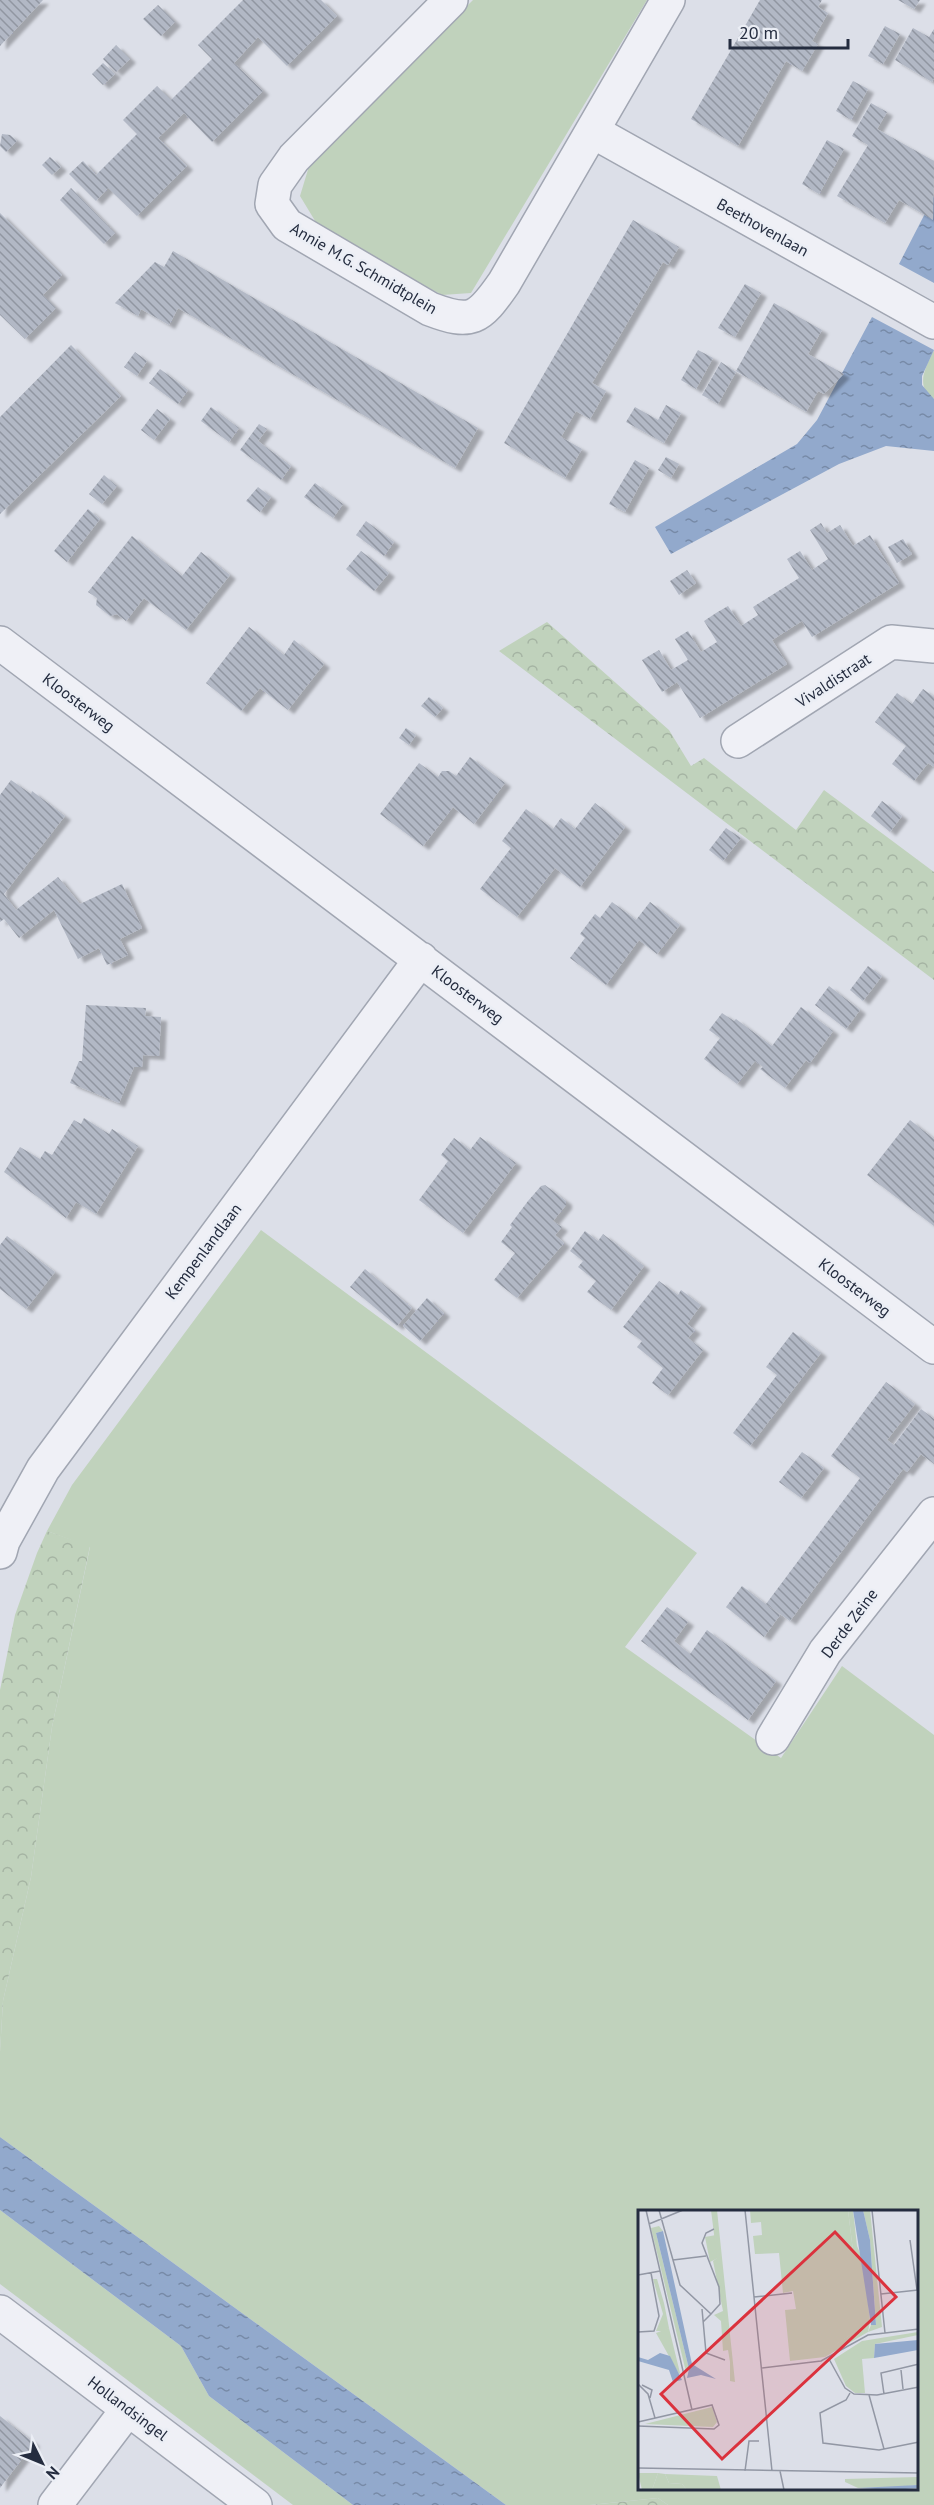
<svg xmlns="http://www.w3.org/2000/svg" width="934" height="2505" viewBox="0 0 934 2505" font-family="'PT Sans',sans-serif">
	<defs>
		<pattern id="forest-crowns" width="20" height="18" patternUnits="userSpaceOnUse" patternTransform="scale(1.5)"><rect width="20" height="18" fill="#c0d2bc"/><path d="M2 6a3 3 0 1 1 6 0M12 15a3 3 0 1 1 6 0" fill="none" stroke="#a5b4a3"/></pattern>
		<pattern id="water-ripples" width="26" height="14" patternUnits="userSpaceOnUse" patternTransform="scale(1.5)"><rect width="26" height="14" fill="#92a9cc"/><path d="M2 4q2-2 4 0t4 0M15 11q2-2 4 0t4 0" fill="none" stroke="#778aa7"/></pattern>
		<pattern id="building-back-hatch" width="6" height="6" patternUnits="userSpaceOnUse" patternTransform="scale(1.5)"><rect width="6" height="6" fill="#b2b8c5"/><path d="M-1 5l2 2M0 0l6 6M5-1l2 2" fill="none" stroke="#9196a1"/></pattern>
		<filter id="shadow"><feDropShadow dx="6" dy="4" stdDeviation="1.5" flood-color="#0004"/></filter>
	</defs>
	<rect width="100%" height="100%" fill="#dcdfe8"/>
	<path fill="#c0d2bc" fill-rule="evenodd" d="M473,0H647L471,293L442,295L320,229L300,196L310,163Z
		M934,350V399C914,386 926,367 934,350Z
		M261,1230L697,1553L625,1647L781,1758L842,1666L934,1735V2505H668L658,2498L590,2505H506L0,2137V2052L3,2001L31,1877L52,1727L90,1547L47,1531L72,1485ZM640,2211H918V2488H640Z
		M0,2210L181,2346L209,2396L353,2505H293L0,2284Z"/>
	<path fill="url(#forest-crowns)" d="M547,622L669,730L691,766L704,758L796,830L824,790L934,872V980L499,651Z
		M47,1531L90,1546L52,1727L31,1877L3,2001L0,2052V1690L15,1615L37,1553Z
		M658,2498L668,2505H590Z"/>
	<path fill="url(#water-ripples)" d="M934,196V283L899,264Z
		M872,317L934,350L922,376V385L934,399V451L886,446L839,464L671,554L655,527L797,444L817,420Z
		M0,2137L506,2505H353L209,2396L181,2346L0,2210Z"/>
	<path fill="url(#building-back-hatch)" filter="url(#shadow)" d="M0,0H43L0,46Z
		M243,0H321L337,16L287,66L258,37L234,63L263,91L212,142L184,113L158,138L187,166L137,216L108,188L96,201L69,174L83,161L96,175L137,134L123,120L157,86L171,100L212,59L198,45Z
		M760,0H822L818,7L828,13L812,41L818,44L802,71L786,61L738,146L691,119Z
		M898,0H920L914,9Z
		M158,5L175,22L161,36L143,19Z
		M885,26L900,34L883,64L868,56Z
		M913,28L929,37L934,29V78L932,82L895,60Z
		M116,45L130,59L116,72L103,59Z
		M103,63L115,74L103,85L92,74Z
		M853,81L868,89L851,120L836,111Z
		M871,103L887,112L877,129L934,161L933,220L899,200L885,223L837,196L868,145L852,136Z
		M2,134L10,135L17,141L6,152L0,146Z
		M827,140L844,149L819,194L802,184Z
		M50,157L61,167L52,175L42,165Z
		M71,188L115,233L104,244L60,200Z
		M0,213L62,275L43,295L56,308L25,339L0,315Z
		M633,220L679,247L668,265L663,262L592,383L606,391L590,419L576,411L561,437L582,449L565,478L504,443Z
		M173,251L478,428L455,468L178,308L169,325L141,309L138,316L115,303L155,262L164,267Z
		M745,284L761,293L735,337L718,328Z
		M774,303L822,330L808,354L844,374L824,394L818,391L806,412L736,371Z
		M71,345L121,396L0,514V417Z
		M698,350L713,358L696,389L681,380Z
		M135,352L147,361L137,376L124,367Z
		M721,362L736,372L718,404L702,395Z
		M160,369L188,390L178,404L149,383Z
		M666,405L681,413L664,443L626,422L635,407L658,420Z
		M211,407L239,428L229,442L201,421Z
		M157,409L170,419L154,440L141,430Z
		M259,424L267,429L258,441L291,466L281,480L240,450Z
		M666,457L679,464L671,478L658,470Z
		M635,460L649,468L625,512L609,504Z
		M104,475L117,486L102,504L89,494Z
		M315,483L343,504L333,518L304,497Z
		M258,487L271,497L260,512L246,501Z
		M88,509L100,519L67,562L54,551Z
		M366,521L394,542L384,556L356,535Z
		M821,523L827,533L840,525L853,546L870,535L899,583L812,637L802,621L772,640L787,664L700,718L677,682L662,692L642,660L659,650L671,670L688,660L675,639L688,631L701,652L717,642L704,621L716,613L728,606L741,626L758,615L753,607L799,578L787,559L800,551L812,570L828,559L810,530Z
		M132,536L182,576L201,552L230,575L186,630L144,598L126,621L117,614L110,616L96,605L97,598L88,592Z
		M903,539L912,554L897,563L888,547Z
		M361,551L389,573L374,591L346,569Z
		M687,570L696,583L679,595L670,581Z
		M249,627L284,655L294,640L324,664L288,710L260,688L241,711L206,683Z
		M923,689L934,697V767L928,763L914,781L892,764L906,746L875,722L897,693L912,704Z
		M429,697L443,708L435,717L421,706Z
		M406,728L416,735L409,745L399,738Z
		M470,757L505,783L474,824L453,807L423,846L380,814L419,763L438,777L442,771H449L456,776Z
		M11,780L31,794L32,791L65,816L4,894L16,910L58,877L80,904L122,884L142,928L120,939L128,955L107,965L99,948L78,959L54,910L19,938L4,919L0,922V795Z
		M882,801L902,816L890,832L871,816Z
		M595,803L625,827L580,887L555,868L517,917L480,889L511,848L502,841L526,809L553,829L561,818L575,829Z
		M726,828L741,838L723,861L709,850Z
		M612,902L636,920L650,902L680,925L657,954L639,940L606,985L570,958L585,938L580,934L595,914L600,918Z
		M868,966L882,976L863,1001L850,990Z
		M829,986L860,1010L846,1029L815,1005Z
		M86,1005L146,1008L145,1016L161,1017L159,1056L143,1055L142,1067H134L119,1103L70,1083L79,1061H82Z
		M801,1007L833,1031L810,1063L806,1060L785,1088L760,1069L763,1067L755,1061L737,1084L704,1059L720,1038L709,1030L722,1013L734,1021L736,1019L772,1046Z
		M84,1118L109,1134L112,1129L138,1146L96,1214L76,1202L66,1218L4,1172L20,1147L40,1159L45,1151L52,1155L74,1120L81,1124Z
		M910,1120L934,1139V1226L867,1175Z
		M480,1137L516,1163L463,1233L419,1200L448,1161L441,1155L454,1138L470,1150Z
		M545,1185L566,1201V1205L553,1221L562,1227L555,1235L564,1243L517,1298L494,1280L515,1253L501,1242L512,1227L510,1225L528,1201L541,1186Z
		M585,1231L598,1241L603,1234L644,1266L611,1310L587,1292L596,1281L578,1267L583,1261L570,1251Z
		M7,1236L55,1272L26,1309L0,1289V1245Z
		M365,1269L412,1308L397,1326L350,1287Z
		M659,1281L678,1295L681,1290L701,1305L687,1324L695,1330L688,1338L703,1350L668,1395L652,1383L663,1368L637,1347L642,1341L623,1327Z
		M427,1298L444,1313L420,1341L403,1326Z
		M793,1332L821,1353L750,1446L733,1433L777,1375L766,1367Z
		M886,1382L915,1404L887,1440L894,1445L921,1409L934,1419V1464L921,1454L907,1472L903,1469L790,1621L766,1604L860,1478L831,1456Z
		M802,1452L824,1468L801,1498L779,1482Z
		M742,1586L780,1615L764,1637L726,1607Z
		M667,1607L688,1622L674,1641L690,1654L707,1630L776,1681L748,1720L641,1641Z
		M0,2416L34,2443L0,2488Z"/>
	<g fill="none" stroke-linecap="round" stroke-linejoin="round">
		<defs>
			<path id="minor" d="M451,0L294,158L275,185L272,204L287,225L430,309C472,325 479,319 504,283L668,0
				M592,131L934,322
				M0,643L934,1347
				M738,741L891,642L934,646
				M0,1552L3,1541L43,1469L421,959
				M773,1738L825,1652L934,1514
				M0,2312L255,2505
				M55,2505L128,2409"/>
		</defs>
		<use href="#minor" stroke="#a1a6b2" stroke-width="36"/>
		<use href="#minor" stroke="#eff0f6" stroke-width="33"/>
	</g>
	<g text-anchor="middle" stroke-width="5" stroke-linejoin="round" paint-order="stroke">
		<g font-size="16" fill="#242c3f" stroke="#ebeef5">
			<text transform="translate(763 227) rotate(29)" y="6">Beethovenlaan</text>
			<text transform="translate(364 268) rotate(30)" y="6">Annie M.G. Schmidtplein</text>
			<text transform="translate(833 680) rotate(-33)" y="6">Vivaldistraat</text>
			<text transform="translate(79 702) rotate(37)" y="6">Kloosterweg</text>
			<text transform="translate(468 994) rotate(37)" y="6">Kloosterweg</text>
			<text transform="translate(203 1251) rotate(-53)" y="6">Kempenlandlaan</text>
			<text transform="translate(855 1287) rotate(37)" y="6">Kloosterweg</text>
			<text transform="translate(849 1623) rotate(-53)" y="6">Derde Zeine</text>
			<text transform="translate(128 2408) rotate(37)" y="6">Hollandsingel</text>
		</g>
	</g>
	<g transform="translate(638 2210)">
		<rect width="280" height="280" fill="#dcdfe8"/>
		<path d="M112,0H210L215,41L225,50L232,111L186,143L187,147L152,151L147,100L158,99L155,81L145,83L141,43L117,44L115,26L124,25L123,12L113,13ZM225,0H232L244,117L230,122L233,115L238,114L232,30ZM21,16L25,21L18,23L51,159L48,162L13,18ZM78,25L80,48L72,52L67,27ZM15,69H19L26,93L31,118L26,121H18L25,104ZM280,122V125L237,134L236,148L224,149L227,183H217L208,176L196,149L224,131ZM74,197L79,212L75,217L7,214ZM20,263L27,264L31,273L44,274L49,280H14ZM280,267V275L258,277L220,278L207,272V269Z" fill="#c0d2bc"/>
		<path d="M73,0H79L97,172L92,171V152L90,140L85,141L83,111L76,105L85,101L75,51L79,48ZM210,0H215L219,36L225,50L215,41ZM232,111L230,122L187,147L185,143ZM31,118L42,163L41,164L18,123ZM0,263H20L14,280H4ZM27,264L79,266L83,280H49L44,274L31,273Z" fill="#c0d2bc"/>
		<path d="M215,0H225L232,30L238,115H233ZM25,21L54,154L78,169L63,165L49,168L51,159L18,23ZM280,130V140L236,148L237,134ZM22,143L32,146L44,170L35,172L31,160L0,151V147L10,150ZM280,275V278L255,280L220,278Z" fill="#92a9cc"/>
		<path fill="none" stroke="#9297a4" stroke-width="1.5" d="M8,0L54,200M21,0L42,75L73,104L65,112M107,0L134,261M234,0L247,123M11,14L45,0M272,30L279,80M35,50L68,46M0,65L22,61M243,84L280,80M116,87L154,83M64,99L68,143L87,150M73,104L82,94L81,77L64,33L68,23L76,19M0,122L16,121L21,106L13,63M191,149L207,178L216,184L239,185L281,177M123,158L183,151L230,125L281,119M263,160L265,179M0,174L10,184L17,208M4,175L14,180L12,188M212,183L208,190L182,203L185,233L241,240L281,232M246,184L243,163L281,154M231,185L246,239M0,212L74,195L81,215L76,219L0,216M0,258L281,263M107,261L111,231H121M142,261L146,280"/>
		<path fill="#db323d" fill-opacity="0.15" stroke="#db323d" stroke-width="3" d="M197,22L258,87L84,249L23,184Z"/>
		<rect width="280" height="280" fill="none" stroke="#242c3f" stroke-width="3"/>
	</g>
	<g transform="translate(42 2463) rotate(133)" stroke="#ebeef5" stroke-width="4.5" paint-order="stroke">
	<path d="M0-4.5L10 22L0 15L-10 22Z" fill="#242c3f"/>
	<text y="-9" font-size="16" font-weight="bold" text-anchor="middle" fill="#242c3f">N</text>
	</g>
	<path d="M730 39v9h118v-9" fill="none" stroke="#242c3f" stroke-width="3"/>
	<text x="739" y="39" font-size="18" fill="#242c3f" stroke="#ebeef5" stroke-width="4.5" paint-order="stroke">20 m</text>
</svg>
